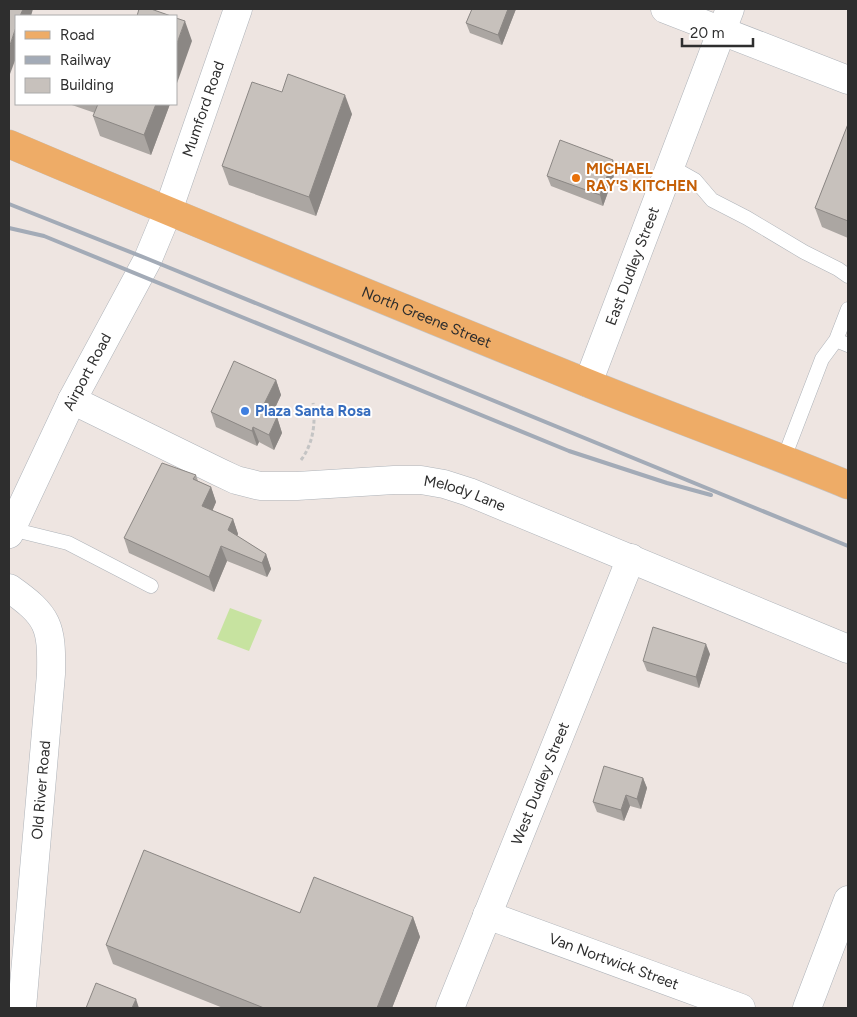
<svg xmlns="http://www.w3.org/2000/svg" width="857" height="1017" viewBox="0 0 857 1017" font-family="Figtree,sans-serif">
	<rect width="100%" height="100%" fill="#eee5e1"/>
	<path fill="#c7e3a0" d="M230,608L262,620L249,651L217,639Z"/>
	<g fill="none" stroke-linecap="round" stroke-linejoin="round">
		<defs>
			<path id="lane" d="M670,166L695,180L712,200L747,218L804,252L838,269L848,276
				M836,340L848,309
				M784,458L822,359L836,340L848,345
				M11,529L68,543L151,586"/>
			<g id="street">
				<path d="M665,9L848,80"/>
				<path id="s1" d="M168,211L238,9"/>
				<path id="s2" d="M588,383L730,9"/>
				<path id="s3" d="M72,400L219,472L236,480L260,486H297L394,480H421L444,484L469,492L848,649"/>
				<path d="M9,588C49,616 52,626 51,674L22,1008"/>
				<path id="s4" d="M487,915L741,1008"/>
				<path id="s5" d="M450,1008L631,558"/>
				<path d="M807,1008L848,900"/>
			</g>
			<g id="secondary">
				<path id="s6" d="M9,534L72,400L148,259L168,211"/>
			</g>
			<g id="primary">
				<path id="s7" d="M9,144C200,225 393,304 585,382C673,418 761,449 848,485"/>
			</g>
		</defs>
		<use href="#lane" stroke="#aeb3b9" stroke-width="15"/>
		<use href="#street" stroke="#aeb3b9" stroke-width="29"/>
		<use href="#secondary" stroke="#aeb3b9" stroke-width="29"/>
		<use href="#primary" stroke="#c4c4c4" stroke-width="29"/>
		<path stroke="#c4c4c4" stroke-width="3" stroke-dasharray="4 2.5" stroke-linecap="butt" d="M301,460C313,444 316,423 313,403"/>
		<use href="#lane" stroke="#fff" stroke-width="14"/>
		<use href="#street" stroke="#fff" stroke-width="28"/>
		<use href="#secondary" stroke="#fff" stroke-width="28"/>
		<use href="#primary" stroke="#eeac67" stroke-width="28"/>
		<path stroke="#a3abb7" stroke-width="4" d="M9,204L148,259L848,546
			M9,228L44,236L569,451L667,483L711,495"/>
	</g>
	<path fill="#aba6a2" d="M472,9H516L502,45L470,33L466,23Z
		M282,92L352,114L316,216L229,185L222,166Z
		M69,104H170L151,155L100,136L93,116L95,113Z
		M848,124V238L822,227L815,208Z
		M616,170L603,206L551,186L547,176Z
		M276,380L281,395L272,415L277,417L282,433L274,450L259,442L257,446L216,427L211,412Z
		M196,475L198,481L211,487L216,502L212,511L233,519L238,534L237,536L266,554L271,569L267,577L227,561L214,592L129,553L124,538Z
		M710,654L699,688L647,671L643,661Z
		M643,778L647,788L641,809L630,806L624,821L597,812L593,802Z
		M300,913L413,917L420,937L392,1008H223L113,964L106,945Z"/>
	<path fill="#8b8784" d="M23,9H33L31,16H20Z
		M508,9H516L502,45L498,35Z
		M185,21L192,41L176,86V46Z
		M16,27V58L10,74L9,69V48Z
		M345,95L352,114L316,216L309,197Z
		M156,104H170L151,155L144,135Z
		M613,160L616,170L603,206L600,195Z
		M276,380L281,395L267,425L261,410Z
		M277,417L282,433L274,450L269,435Z
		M253,427L259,442L257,446L252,431Z
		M211,487L216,502L208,521L202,506Z
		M233,519L238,534L234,544L228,530Z
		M221,546L227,561L214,592L209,577Z
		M266,554L271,569L267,577L262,563Z
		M706,644L710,654L699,688L696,677Z
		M643,778L647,788L641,809L637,799Z
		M626,795L630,806L624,821L621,810Z
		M413,917L420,937L392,1008H377Z
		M136,999L139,1008H132Z"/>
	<path fill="#c7c1bc" stroke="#8b8784" d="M9,9H23L20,16H16V27L9,48Z
		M139,9H151L171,16H137Z
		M472,9H508L498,35L466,23Z
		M176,18L185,21L176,46Z
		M288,74L345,95L309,197L222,166L252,82L282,92Z
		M98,104H156L144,135L93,116Z
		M848,124V221L815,208Z
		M560,140L613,160L600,195L547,176Z
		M234,361L276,380L261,410L277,417L269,435L253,427L252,431L211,412Z
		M162,463L196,475L193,479L211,487L202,506L233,519L228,530L266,554L262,563L221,546L209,577L124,538Z
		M653,627L706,644L696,677L643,661Z
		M604,766L643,778L637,799L626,795L621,810L593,802Z
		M144,850L300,913L314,877L413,917L377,1008H264L106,945Z
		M96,983L136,999L132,1008H86Z"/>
	<circle fill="#e8710a" stroke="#fff" stroke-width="2" cx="576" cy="178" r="5"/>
	<circle fill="#3f7fe0" stroke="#fff" stroke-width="2" cx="245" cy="411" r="5"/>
	<g text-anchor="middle" stroke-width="4" stroke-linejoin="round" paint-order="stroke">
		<g font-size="15" fill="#2e2e2e" stroke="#fff">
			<text dy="5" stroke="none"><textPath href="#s1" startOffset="108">Mumford Road</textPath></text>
			<text dy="5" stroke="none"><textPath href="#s2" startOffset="125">East Dudley Street</textPath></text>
			<text dy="5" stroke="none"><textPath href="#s7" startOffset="452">North Greene Street</textPath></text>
			<text dy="5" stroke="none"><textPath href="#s6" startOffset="180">Airport Road</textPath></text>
			<text dy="5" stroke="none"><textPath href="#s3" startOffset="414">Melody Lane</textPath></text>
			<text dy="5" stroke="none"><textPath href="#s5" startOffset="242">West Dudley Street</textPath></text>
			<text transform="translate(41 790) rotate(-85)" y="5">Old River Road</text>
			<text dy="5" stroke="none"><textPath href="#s4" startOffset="135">Van Nortwick Street</textPath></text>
		</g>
		<g font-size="15" font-weight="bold" fill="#c56008" stroke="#fff" text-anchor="start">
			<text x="586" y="174">MICHAEL<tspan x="586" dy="17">RAY'S KITCHEN</tspan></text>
		</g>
		<g font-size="15" font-weight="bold" fill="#366cbe" stroke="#fff" text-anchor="start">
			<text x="255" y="416">Plaza Santa Rosa</text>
		</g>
	</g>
	<rect width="857" height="1017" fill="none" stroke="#2e2e2e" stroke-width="20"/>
	<rect x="15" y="15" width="162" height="90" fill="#ffffff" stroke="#ababab"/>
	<rect x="25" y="31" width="25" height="8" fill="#eeac67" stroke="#ababab"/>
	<text x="60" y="40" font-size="15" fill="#2e2e2e">Road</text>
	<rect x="25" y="56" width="25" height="8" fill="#a3abb7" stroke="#ababab"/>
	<text x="60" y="65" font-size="15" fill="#2e2e2e">Railway</text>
	<rect x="25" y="78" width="25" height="15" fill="#c7c1bc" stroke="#ababab"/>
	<text x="60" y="90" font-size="15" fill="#2e2e2e">Building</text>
	<path d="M682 38v8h71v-8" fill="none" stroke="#2e2e2e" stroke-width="2.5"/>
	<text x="690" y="38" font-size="15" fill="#2e2e2e" stroke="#ffffff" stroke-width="4" paint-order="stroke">20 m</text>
</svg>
